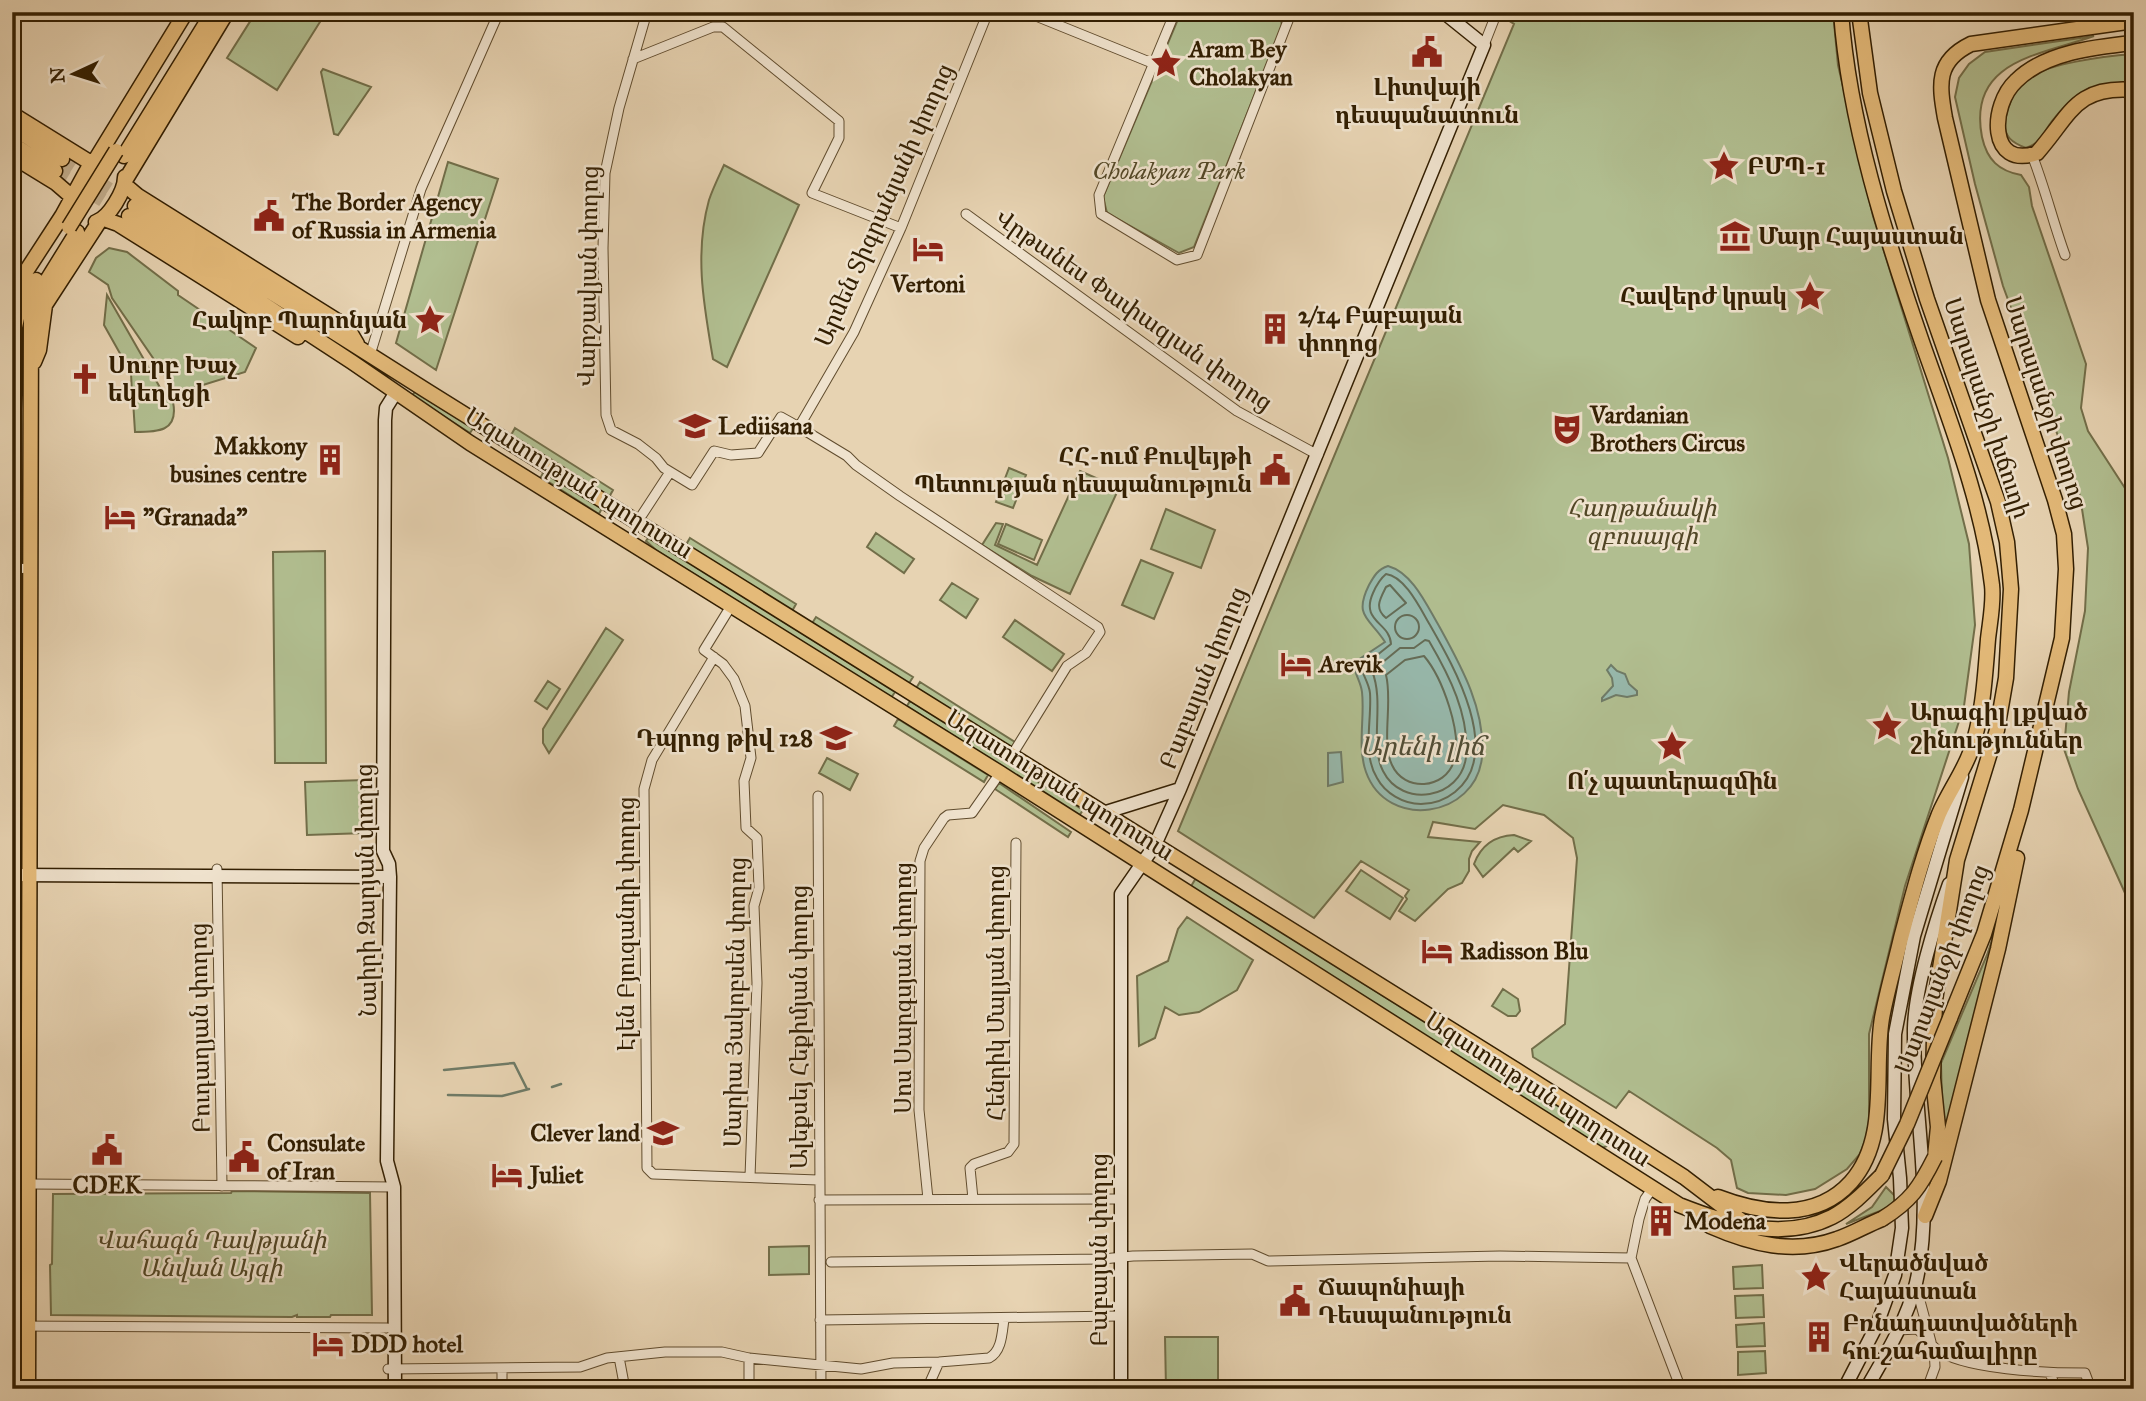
<svg xmlns="http://www.w3.org/2000/svg" width="2146" height="1401" viewBox="0 0 2146 1401" font-family="'IM FELL Great Primer','Noto Serif Armenian',serif">
	<rect width="100%" height="100%" fill="#e7d3b2"/>
	<filter id="stains"><feTurbulence type="fractalNoise" baseFrequency=".00286" numOctaves="4"/><feColorMatrix values="0 0 0 0 .2 0 0 0 0 .09 0 0 0 0 .02 0 0 0 .5 -.17"/></filter>
	<radialGradient id="worn" r=".72"><stop offset=".6" stop-color="#630" stop-opacity="0"/><stop offset="1" stop-color="#630" stop-opacity=".3"/></radialGradient>
	<path fill="#b1be90" stroke="#726e49" stroke-width="2" d="M256,12H321L325,14L277,90L227,58Z
		M1181,12H1280L1282,26L1194,247L1179,253L1107,213L1103,197Z
		M1501,12H1833L1838,65L1873,216L1948,458L1969,544L1975,625L1964,706L1905,886L1869,1034V1121L1866,1138L1860,1154L1847,1169L1815,1189L1786,1195L1748,1193L1737,1188L1731,1160L1717,1148L1629,1091L1616,1108L1533,1057L1532,1049L1565,1024L1577,858L1573,838L1544,815L1503,805L1475,829L1433,822L1428,837L1480,842L1472,851L1469,859V871L1462,883L1448,889L1415,921L1399,911L1407,899L1405,896L1409,890L1361,861L1314,918L1178,831L1514,24L1500,15Z
		M2094,36C2041,55 1967,60 1982,137C1987,160 1999,171 2021,175L2029,187L2032,206L2086,364L2081,408L2088,431L2134,502V913L2078,789L2064,749L2069,692L2085,611L2088,548L2080,496L2003,286L1975,184L1955,97L1959,78L1969,64L1985,52Z
		M2134,54V81C2100,84 2073,93 2052,121C2042,134 2043,142 2026,148C2013,143 2003,137 2005,121C2007,108 2013,91 2023,82C2043,63 2107,56 2134,54Z
		M323,69L371,87L338,135L334,134L321,72Z
		M448,162L498,179L436,370L396,343Z
		M724,165L799,205L727,367L713,359C704,306 694,254 709,200C713,188 719,176 724,165Z
		M109,248L127,252L178,291V295L256,348L245,372L177,393L112,298L108,285L89,272L96,258Z
		M107,295L162,391V394H132L131,373L104,325Z
		M416,390L474,427L470,433L412,396Z
		M133,400H165L173,402C179,432 157,432 135,432Z
		M515,428L613,490L608,499L510,437Z
		M1009,468L1026,475L1013,508L996,502Z
		M544,471L602,508L599,514L541,477Z
		M1080,471L1119,488L1070,594L1032,576L982,545L996,523L1003,524L995,545L1037,565Z
		M1166,509L1215,530L1201,568L1151,549Z
		M1006,524L1042,540L1034,560L998,544Z
		M876,533L914,559L904,573L867,547Z
		M648,538L659,543L895,692L891,698L656,550L646,541Z
		M690,538L796,604L791,613L684,548Z
		M325,551L326,763H275L273,552Z
		M1141,560L1173,573L1154,619L1122,605Z
		M952,583L978,599L966,618L940,600Z
		M816,617L913,677L908,685L811,625Z
		M1015,620L1064,654L1052,671L1003,637Z
		M606,628L623,640L549,753L543,743V729Z
		M548,681L560,689L547,709L535,701Z
		M920,682L1018,744L1013,751L915,690Z
		M910,701L1083,810L1079,816L907,706Z
		M898,719L988,775L984,782L894,726Z
		M827,758L858,774L850,790L819,773Z
		M364,780L366,833L307,835L305,782Z
		M999,783L1071,832L1068,837L995,789Z
		M1514,835L1531,841L1518,852L1514,848L1483,877L1474,864C1481,845 1494,836 1514,835Z
		M1361,870L1403,898L1390,919L1346,891Z
		M1196,878L1607,1137V1146L1602,1148L1190,888Z
		M2001,913L1943,1141L1941,1063L1987,955Z
		M1187,917L1253,960L1237,990L1199,1012L1179,1015L1165,1007L1155,1038L1139,1046L1137,976L1168,961L1178,929Z
		M1503,989L1518,999L1520,1011L1516,1016H1508L1492,1006Z
		M1886,1187L1897,1198L1888,1208L1846,1224L1872,1207Z
		M232,1191L370,1193L372,1315H331L330,1317H297V1315L292,1317L51,1315L50,1265L52,1264L53,1194L231,1193Z
		M809,1246V1274L769,1275V1247Z
		M1762,1265L1763,1288L1734,1289L1733,1267Z
		M1763,1295L1764,1317L1736,1318L1735,1296Z
		M1764,1323L1765,1346L1737,1347L1736,1325Z
		M1165,1337H1218V1389H1166Z
		M1765,1351L1766,1373L1738,1375V1352Z"/>
	<path fill="#97b8ab" stroke="#6f7b67" stroke-width="2" d="M1388,566C1413,573 1427,606 1439,626C1461,666 1486,710 1482,757C1476,818 1387,831 1366,772C1357,747 1365,718 1362,692C1361,683 1356,676 1354,667L1358,660L1385,642C1370,618 1353,617 1369,585C1374,576 1378,569 1388,566Z
		M1611,665L1617,671L1625,674L1629,684L1637,691V695L1627,697L1616,695L1602,701V698L1613,686L1612,678L1607,670Z
		M1341,752L1343,782L1328,786V753Z"/>
	<g fill="none" stroke-linecap="round" stroke-linejoin="round">
		<path stroke="#656c56" stroke-width="2" d="M1386,574C1405,576 1421,610 1430,625C1453,665 1504,753 1455,792C1445,800 1433,804 1421,804C1403,804 1385,793 1377,778C1362,754 1372,720 1370,693C1369,684 1364,677 1361,668L1391,644C1390,622 1360,622 1373,593C1376,586 1380,579 1386,574Z
			M1390,585L1406,603L1386,618C1374,608 1380,599 1386,587Z
			M1395 627a12 12 0 1 1 24 0a12 12 0 1 1-24 0Z
			M1425,640L1429,641C1449,675 1470,716 1466,757C1461,799 1402,809 1383,771C1369,744 1385,703 1372,671L1400,648H1414Z
			M1424,656C1442,677 1463,734 1454,761C1445,790 1404,792 1392,765C1381,742 1393,702 1386,675L1405,660Z"/>
		<path stroke="#6f7b67" stroke-width="2.5" d="M444,1070L514,1063L527,1089
			M552,1087L561,1084
			M448,1095L502,1096L529,1089"/>
		<path stroke="#c3af8f" stroke-width="14" stroke-dasharray="14 7" stroke-linecap="butt" d="M62,159L135,206
			M55,171L129,216"/>
		<defs>
			<path id="street" d="M647,12L619,108L605,173L603,248L606,415L611,430L638,444L656,458L664,468L692,485L714,451L731,455L758,453L781,417L799,427L854,332L901,228L988,12
				M1026,12L1152,63
				M1175,12L1099,195L1101,214L1177,260L1197,255L1291,13L1289,12
				M1484,45L1497,12
				M633,59L713,27H723L839,121V138L812,193L901,228
				M2032,155C2045,188 2053,222 2065,255
				M966,214L1237,411L1318,455
				M370,355L421,189L499,12
				M799,427L847,456L856,465L900,496L1098,627L1100,632L1086,653L1067,666L1012,755
				M638,521L670,472
				M12,569L31,568
				M731,606L704,650L723,664L734,679L745,706L751,758L744,781L746,828L757,838L759,888L754,906L757,983L750,1177
				M714,657L652,760L644,789L647,1168L653,1174L818,1180
				M818,796L821,1389
				M217,869L222,1186
				M30,1184L394,1187
				M1652,1189L1645,1199L1639,1219L1631,1258L1681,1389
				M928,1199L919,1110L920,861L924,848L944,818L948,815L972,813L1000,773
				M973,1199L970,1168L974,1164L1008,1152L1014,1144L1016,843
				M819,1200L1120,1199
				M831,1262L1103,1259L1133,1256L1252,1254L1268,1261L1500,1256L1631,1258
				M1916,1286L1931,1342
				M820,1320L1120,1316
				M12,1326L387,1328
				M1898,1330L1917,1329C1924,1334 1929,1343 1935,1348C1961,1370 2050,1373 2085,1373L2091,1389
				M619,1357L625,1389
				M388,1369L580,1367L607,1358L665,1352H722L749,1358L861,1369L893,1363L939,1362L989,1358C1002,1351 1002,1333 1004,1319
				M2050,1373L2056,1389
				M502,1389V1368
				M749,1389V1358
				M927,1389L939,1362
				M1622,1389L1682,1386
				M1927,1389L1935,1367L1934,1347"/>
			<path id="secondary" d="M1103,813L1180,789
				M12,875L390,877
				M395,1389L394,1187L387,1161L390,877L389,864L383,851L385,420L386,408L396,392
				M1121,1389V894L1155,845L1180,789L1484,45L1443,12
				M1844,1389L1877,1325L1895,1275L1902,1228L1900,1178L1894,1119L1895,1034L1914,936L1962,777
				M1866,1389C1885,1356 1907,1320 1916,1283C1935,1200 1913,1113 1914,1028C1915,988 1935,923 1949,884"/>
			<path id="primary" d="M1859,12L1870,93L1894,191L1927,299L1998,502L2007,542L2011,589L2006,678L1997,730L1957,860L1935,1000L1933,1078L1938,1127L1935,1157
				M2101,22L2123,12
				M2134,43C2095,47 2045,52 2016,81C1990,105 1988,170 2037,153C2070,116 2075,85 2134,90
				M12,114L91,163
				M12,127L62,159
				M12,144L55,171
				M12,156L56,183L71,196
				M124,156L213,12
				M126,179L227,12
				M125,185L138,196L347,327L357,344
				M135,206L427,391L1516,1070L1684,1177L1747,1225
				M129,216L352,362L470,443L1000,773L1679,1205C1727,1224 1782,1242 1832,1217C1851,1207 1867,1190 1882,1175
				M104,219L118,224L298,337
				M96,222C109,218 125,191 125,177
				M12,293L62,216L91,163L96,159L186,12
				M34,362L39,350L45,305L99,222
				M12,491L15,327L19,309L36,280
				M12,665V794
				M1950,1018L1984,934L2021,810L2062,638L2066,569L2064,534L2055,500L1988,300L1945,118C1939,84 1936,61 1971,44L2134,21
				M1718,1197C1762,1214 1816,1221 1851,1182C1890,1138 1873,1071 1882,1018C1887,991 1895,964 1901,938C1912,897 1923,854 1939,814C1948,793 1962,774 1970,753C1983,717 1985,677 1988,639C1990,621 1994,602 1992,585C1982,501 1950,422 1922,342C1886,238 1849,123 1841,12
				M1925,1216L1939,1181L1998,949L2017,858
				M1710,1226C1751,1244 1793,1255 1837,1239C1852,1234 1867,1225 1882,1219
				M28,1389L31,314L36,298L77,232"/>
		</defs>
		<use href="#street" stroke="#604c2e" stroke-width="11"/>
		<use href="#secondary" stroke="#331f02" stroke-width="15"/>
		<use href="#primary" stroke="#331f02" stroke-width="17"/>
		<use href="#street" stroke="#efe2cd" stroke-width="9"/>
		<use href="#secondary" stroke="#efe2cd" stroke-width="12"/>
		<use href="#primary" stroke="#e4ba79" stroke-width="14"/>
		<defs>
			<path id="primary-bridge" d="M69,227L116,151
				M1882,1175L1907,1124L1950,1018
				M1882,1219C1911,1201 1920,1187 1935,1157"/>
		</defs>
		<use href="#primary-bridge" stroke="#331f02" stroke-width="17" stroke-linecap="butt"/>
		<use href="#primary-bridge" stroke="#e4ba79" stroke-width="14"/>
	</g>
	<defs>
		<symbol id="civic-bare" viewBox="-9 -9 18 18"><path d="M-.6-6.5H3V-4.5H.6V-3L4-1V1h2V6H-6V1h2V-1L-.6-3ZM-1.2 2.5V6h2.4V2.5Z" fill="#8f2418" stroke="#efe2cd" stroke-width="2.5" paint-order="stroke"/></symbol>
		<symbol id="sight-bare" viewBox="-9 -9 18 18"><path d="M0-6L1.8-2.2L6-1.7L2.9 1.2L3.7 5.4L0 3.3L-3.7 5.4L-2.9 1.2L-6-1.7L-1.8-2.2Z" fill="#8f2418" stroke="#efe2cd" stroke-width="2.5" paint-order="stroke"/></symbol>
		<symbol id="museum-bare" viewBox="-9 -9 18 18"><path d="M0-6L6-3V-2H-6V-3ZM-5-1h2V3h-2ZM-1-1h2V3h-2ZM3-1h2V3H3ZM-6 4H6V6H-6Z" fill="#8f2418" stroke="#efe2cd" stroke-width="2.5" paint-order="stroke"/></symbol>
		<symbol id="hotel-bare" viewBox="-9 -9 18 18"><path d="M-6-4.5h1.5V1H6V5H4.5V3h-9V5H-6ZM-4 0a1.8 1.8 0 1 1 3.6 0ZM.5 0V-2.5h3Q6-2.5 6 0Z" fill="#8f2418" stroke="#efe2cd" stroke-width="2.5" paint-order="stroke"/></symbol>
		<symbol id="building-bare" viewBox="-9 -9 18 18"><path d="M-4-6H4V6H1V3H-1V6H-4ZM-2.5-4.3h1.7v1.8h-1.7ZM.8-4.3h1.7v1.8H.8ZM-2.5-1h1.7V.8h-1.7ZM.8-1h1.7V.8H.8Z" fill="#8f2418" stroke="#efe2cd" stroke-width="2.5" paint-order="stroke"/></symbol>
		<symbol id="church-bare" viewBox="-9 -9 18 18"><path d="M-1.2-6h2.4v3.5h3.3v2.4h-3.3V6h-2.4V-.1h-3.3v-2.4h3.3Z" fill="#8f2418" stroke="#efe2cd" stroke-width="2.5" paint-order="stroke"/></symbol>
		<symbol id="school-bare" viewBox="-9 -9 18 18"><path d="M0-5L7-2L0 1L-7-2ZM-4 1L0 2.5L4 1V4Q0 6-4 4Z" fill="#8f2418" stroke="#efe2cd" stroke-width="2.5" paint-order="stroke"/></symbol>
		<symbol id="theatre-bare" viewBox="-9 -9 18 18"><path d="M-5-5.5Q0-4 5-5.5V0Q5 5 0 6Q-5 5-5 0ZM-3.3-2.5H-1v1.5H-3.3ZM1-2.5H3.3v1.5H1ZM-2.8 1Q0 5.5 2.8 1Z" fill="#8f2418" stroke="#efe2cd" stroke-width="2.5" paint-order="stroke"/></symbol>
	</defs>
	<g fill-rule="evenodd">
		<use href="#civic-bare" x="1405" y="30" width="44" height="44"/>
		<use href="#sight-bare" x="1144" y="41" width="44" height="44"/>
		<use href="#sight-bare" x="1702" y="144" width="44" height="44"/>
		<use href="#civic-bare" x="247" y="194" width="44" height="44"/>
		<use href="#museum-bare" x="1713" y="214" width="44" height="44"/>
		<use href="#hotel-bare" x="906" y="227" width="44" height="44"/>
		<use href="#sight-bare" x="1788" y="274" width="44" height="44"/>
		<use href="#sight-bare" x="408" y="298" width="44" height="44"/>
		<use href="#building-bare" x="1253" y="307" width="44" height="44"/>
		<use href="#church-bare" x="63" y="357" width="44" height="44"/>
		<use href="#school-bare" x="673" y="404" width="44" height="44"/>
		<use href="#theatre-bare" x="1545" y="407" width="44" height="44"/>
		<use href="#building-bare" x="308" y="438" width="44" height="44"/>
		<use href="#civic-bare" x="1253" y="448" width="44" height="44"/>
		<use href="#hotel-bare" x="98" y="495" width="44" height="44"/>
		<use href="#hotel-bare" x="1274" y="642" width="44" height="44"/>
		<use href="#sight-bare" x="1865" y="704" width="44" height="44"/>
		<use href="#school-bare" x="814" y="716" width="44" height="44"/>
		<use href="#sight-bare" x="1650" y="724" width="44" height="44"/>
		<use href="#hotel-bare" x="1415" y="929" width="44" height="44"/>
		<use href="#school-bare" x="641" y="1111" width="44" height="44"/>
		<use href="#civic-bare" x="85" y="1128" width="44" height="44"/>
		<use href="#civic-bare" x="222" y="1135" width="44" height="44"/>
		<use href="#hotel-bare" x="485" y="1153" width="44" height="44"/>
		<use href="#building-bare" x="1639" y="1199" width="44" height="44"/>
		<use href="#sight-bare" x="1794" y="1255" width="44" height="44"/>
		<use href="#civic-bare" x="1273" y="1279" width="44" height="44"/>
		<use href="#building-bare" x="1797" y="1315" width="44" height="44"/>
		<use href="#hotel-bare" x="306" y="1322" width="44" height="44"/>
	</g>
	<g text-anchor="middle" stroke-width="5" stroke-linejoin="round" paint-order="stroke">
		<g font-size="24" font-weight="bold" fill="#331f02" stroke="#efe2cd" text-anchor="start">
			<text x="1189" y="57">Aram Bey<tspan x="1189" dy="28">Cholakyan</tspan></text>
			<text x="1427" y="95" text-anchor="middle">Լիտվայի<tspan x="1427" dy="28">դեսպանատուն</tspan></text>
			<text x="1747" y="174">ԲՄՊ-1</text>
			<text x="292" y="210">The Border Agency<tspan x="292" dy="28">of Russia in Armenia</tspan></text>
			<text x="1758" y="244">Մայր Հայաստան</text>
			<text x="928" y="292" text-anchor="middle">Vertoni</text>
			<text x="1787" y="304" text-anchor="end">Հավերժ կրակ</text>
			<text x="1298" y="323">2/14 Բաբայան<tspan x="1298" dy="28">փողոց</tspan></text>
			<text x="407" y="328" text-anchor="end">Հակոբ Պարոնյան</text>
			<text x="108" y="373">Սուրբ Խաչ<tspan x="108" dy="28">եկեղեցի</tspan></text>
			<text x="1590" y="423">Vardanian<tspan x="1590" dy="28">Brothers Circus</tspan></text>
			<text x="718" y="434">Lediisana</text>
			<text x="307" y="454" text-anchor="end">Makkony<tspan x="307" dy="28">busines centre</tspan></text>
			<text x="1252" y="464" text-anchor="end">ՀՀ-ում Քուվեյթի<tspan x="1252" dy="28">Պետության դեսպանություն</tspan></text>
			<text x="143" y="525">"Granada"</text>
			<text x="1319" y="672">Arevik</text>
			<text x="1910" y="720">Արագիլ լքված<tspan x="1910" dy="28">շինություններ</tspan></text>
			<text x="813" y="746" text-anchor="end">Դպրոց թիվ 128</text>
			<text x="1672" y="789" text-anchor="middle">Ո՛չ պատերազմին</text>
			<text x="1460" y="959">Radisson Blu</text>
			<text x="640" y="1141" text-anchor="end">Clever land</text>
			<text x="267" y="1151">Consulate<tspan x="267" dy="28">of Iran</tspan></text>
			<text x="530" y="1183">Juliet</text>
			<text x="107" y="1193" text-anchor="middle">CDEK</text>
			<text x="1684" y="1229">Modena</text>
			<text x="1839" y="1271">Վերածնված<tspan x="1839" dy="28">Հայաստան</tspan></text>
			<text x="1318" y="1295">Ճապոնիայի<tspan x="1318" dy="28">Դեսպանություն</tspan></text>
			<text x="1842" y="1331">Բռնադատվածների<tspan x="1842" dy="28">հուշահամալիրը</tspan></text>
			<text x="351" y="1352">DDD hotel</text>
		</g>
		<g font-size="24" font-style="italic" fill="#524726" stroke="#efe2cd">
			<text x="1169" y="179">Cholakyan Park</text>
			<text x="1642" y="516">Հաղթանակի<tspan x="1642" dy="28">զբոսայգի</tspan></text>
			<text x="211" y="1248">Վահագն Դավթյանի<tspan x="211" dy="28">Անվան Այգի</tspan></text>
		</g>
		<g font-size="24" fill="#331f02" stroke="#efe2cd">
			<text transform="translate(884 205) rotate(-66)" y="8">Արմեն Տիգրանյանի փողոց</text>
			<text transform="translate(588 276) rotate(-89)" y="8">Վարշավյան փողոց</text>
			<text transform="translate(1134 310) rotate(35)" y="8">Վրթանես Փափազյան փողոց</text>
			<text transform="translate(2046 403) rotate(72)" y="8">Սարալանջի փողոց</text>
			<text transform="translate(1987 408) rotate(72)" y="8">Սարալանջի խճուղի</text>
			<text transform="translate(579 483) rotate(32)" y="8">Ազատության պողոտա</text>
			<text transform="translate(1203 678) rotate(-68)" y="8">Բաբայան փողոց</text>
			<text transform="translate(1060 785) rotate(32)" y="8">Ազատության պողոտա</text>
			<text transform="translate(366 890) rotate(-91)" y="8">Նաիրի Զարյան փողոց</text>
			<text transform="translate(626 924) rotate(-90)" y="8">Էլեն Բյուզանդի փողոց</text>
			<text transform="translate(1942 969) rotate(-69)" y="8">Սարալանջի փողոց</text>
			<text transform="translate(903 988) rotate(-90)" y="8">Սոս Սարգսյան փողոց</text>
			<text transform="translate(996 993) rotate(-90)" y="8">Հենրիկ Մալյան փողոց</text>
			<text transform="translate(735 1002) rotate(-89)" y="8">Մարիա Յակոբսեն փողոց</text>
			<text transform="translate(799 1027) rotate(-90)" y="8">Ալեքսեյ Հեքիմյան փողոց</text>
			<text transform="translate(200 1028) rotate(-91)" y="8">Բուդաղյան փողոց</text>
			<text transform="translate(1538 1089) rotate(33)" y="8">Ազատության պողոտա</text>
			<text transform="translate(1099 1250) rotate(-90)" y="8">Բաբայան փողոց</text>
		</g>
		<g font-size="26" font-style="italic" fill="#514d35" stroke="#efe2cd">
			<text x="1422" y="755">Արենի լիճ</text>
		</g>
	</g>
	<rect width="2146" height="1401" fill="none" stroke="#e7d3b2" stroke-width="42"/>
	<rect x="14" y="14" width="2118" height="1373" fill="none" stroke="#331f02" stroke-width="3.5"/>
	<rect x="21" y="21" width="2104" height="1359" fill="none" stroke="#331f02" stroke-width="2"/>
	<g transform="translate(74 74) rotate(266)" stroke="#efe2cd" stroke-width="5" paint-order="stroke">
	<path d="M0-5L12 26L0 18L-12 26Z" fill="#331f02"/>
	<text y="-10" font-size="19" font-weight="bold" text-anchor="middle" fill="#331f02">N</text>
	</g>
	<rect width="100%" height="100%" filter="url(#stains)"/>
	<rect width="100%" height="100%" fill="url(#worn)"/>
</svg>
